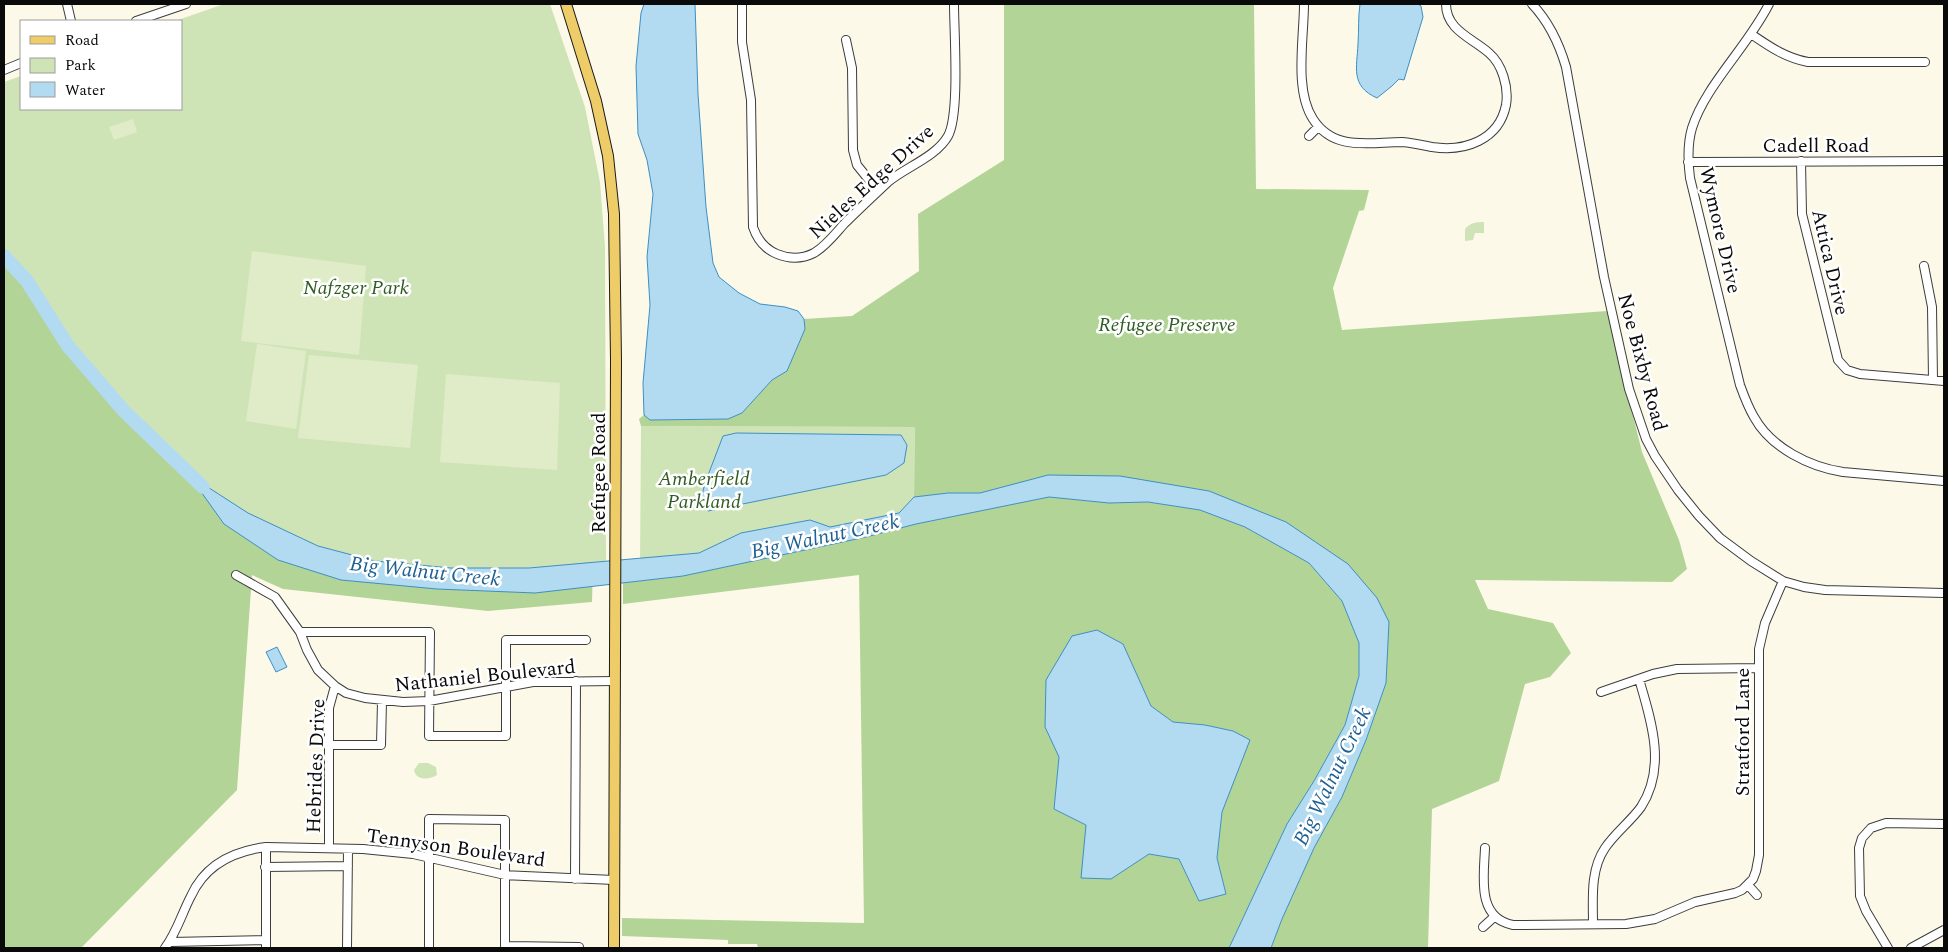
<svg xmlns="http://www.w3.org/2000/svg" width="1948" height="952" viewBox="0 0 1948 952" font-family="Spectral,serif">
	<rect width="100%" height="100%" fill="#fdf9e9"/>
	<path fill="#cfe4b6" d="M224,4H550L585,107L600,182L605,247L606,561L529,568H451L375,561L318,546L248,513L189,475L124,411L68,346L27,281L4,256V82L21,76V109H181V21H175Z
		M1484,222V233H1475L1473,240L1465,241V229C1470,223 1475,222 1484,222Z
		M641,426L915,427L914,512L640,566Z
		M419,763H428L436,767L437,775C429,780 416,781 414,770Z"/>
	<path fill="#b3d497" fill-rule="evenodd" d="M1004,4H1254L1256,189L1369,190L1364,210L1359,211L1333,288L1342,330L1607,311L1642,452L1679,540L1687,569L1672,582L1475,580L1488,609L1553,623L1571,653L1550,677L1525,684L1499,781L1432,809L1428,948H1271L1282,919L1314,848L1342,797L1366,740L1386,683L1377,598L1209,491L1004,489V487L980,493H948L914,497L915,427L641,426L639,419L644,415L650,420L728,419L742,413L772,380L787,371L805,329L804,319L852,316L919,271L918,214L1004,160Z
		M4,256L27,281L68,346L124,411L189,475L248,513L318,546L375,561L451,568H529L593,562L592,602L488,611L283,589L252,575L237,790L81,948H4Z
		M1049,497L1109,503L1148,502L1200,510L1245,527L1309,563L1342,601L1359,643V676L1345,725L1314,781L1287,824L1229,948H758L757,944H728V940L622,936V918L864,923L859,575L623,604V583L683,576L866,537L916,524ZM1123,644L1151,706L1173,722L1205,725L1233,731L1249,740L1222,812L1217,858L1226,894L1199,901L1179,859L1149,854L1111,879L1086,825L1054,809L1059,757Z"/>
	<path fill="#e0ecc7" d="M133,119L137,132L114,140L109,127Z
		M252,251L366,266L359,355L241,341Z
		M257,344L306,351L296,429L246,421Z
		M309,355L418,365L410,448L298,438Z
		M446,374L560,383L557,470L440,462Z"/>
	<path fill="#b2daf1" stroke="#3e8fc2" d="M644,4H695L698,94L706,207L713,263L719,277L739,293L760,304L785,307L798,311L804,319L805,329L787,371L772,380L742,413L728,419L650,420L644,415L643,383L650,305L647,257L653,194L647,160L638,134L636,66L641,13Z
		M1360,4H1418L1421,6L1423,17L1404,80L1399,79L1392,86L1377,98C1350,86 1357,67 1358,44C1359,30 1358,17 1360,4Z
		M736,433L901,435L907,445L904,463L886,475L708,511L701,499L705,483L723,436Z
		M189,475L248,513L318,546L375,561L451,568H529L699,553L741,533L810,520L830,527L899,513L914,497L948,493H980L1048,475L1120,476L1209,491L1286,522L1348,564L1377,598L1389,622L1386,683L1366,740L1342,797L1314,848L1282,919L1271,948H1229L1287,824L1314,781L1345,725L1359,676V643L1342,601L1309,563L1245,527L1200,510L1148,502L1109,503L1049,497L916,524L866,537L683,576L535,593L437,589L341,580L278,560L224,524Z
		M1097,630L1123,644L1151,706L1173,722L1205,725L1233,731L1250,740L1222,812L1217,858L1226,894L1199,901L1179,859L1149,854L1111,879L1081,878L1086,825L1054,809L1059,757L1045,727L1046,680L1072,636Z
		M277,647L287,667L276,672L266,652Z"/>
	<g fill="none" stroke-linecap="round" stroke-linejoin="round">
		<path stroke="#b2daf1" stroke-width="14" d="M4,256L27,281L68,346L124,411L203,487"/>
		<defs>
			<path id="minor" d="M67,4L71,21
				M742,4V42L751,100L753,227C757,239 765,249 777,254C789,259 802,259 814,253C826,246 835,234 844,224C858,210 873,196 888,182C906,167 936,157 948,136C960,114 954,32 954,4
				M1304,4C1304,38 1294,90 1313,119C1334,152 1370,142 1402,142C1413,143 1422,145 1432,147C1465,152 1499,140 1506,105C1509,87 1502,64 1489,53C1472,38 1446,30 1446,4
				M1532,4C1549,22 1559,43 1566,67L1604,277L1629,389L1646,439L1655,456L1678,490L1699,516L1720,538L1751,561L1783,581L1804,587L1825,590L1944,593
				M1769,4C1748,46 1705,86 1692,128C1687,145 1688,162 1690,178L1740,385C1744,396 1748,407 1754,417C1771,448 1810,467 1843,472L1944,481
				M136,21L186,4
				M1751,34C1770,47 1786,58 1808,62H1925
				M846,40L852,68L853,150L857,165L878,191
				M4,70L21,63
				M1309,136L1318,127
				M1801,161L1802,214L1838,360L1847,370L1860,374L1944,381
				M1688,162L1944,161
				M1924,266L1932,307L1933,380
				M236,575L275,597L300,632L307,650L318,670L335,686L346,693L365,698L403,702L429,701L533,682L615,681
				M300,632H430L429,736H506V640H586
				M1601,692L1653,674L1677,669L1758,668
				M329,745H381L382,701
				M266,847V948
				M329,848V708L335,686
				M1485,848C1484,876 1476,918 1513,925L1626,924L1655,919L1695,902L1735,893L1742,890L1753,879L1756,871L1759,855V649L1765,623L1783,581
				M265,867L348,866
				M575,879L576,681
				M1748,885L1757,895
				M1593,924C1593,899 1590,870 1605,848C1615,833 1631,821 1641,807C1667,767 1651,720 1639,679
				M1483,927L1494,917
				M170,942L266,940
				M165,948C177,932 182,913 191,896C205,865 234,851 266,847L363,849L413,854L505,875L614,880
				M347,948L348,849
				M429,948V819L505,820V946L579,947
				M1888,948L1866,911L1860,896L1859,848L1862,838L1871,828L1886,823L1944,824
				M1911,948L1944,930"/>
			<path id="major" d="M566,4L596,101L608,156L614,214L616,360L614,948"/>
		</defs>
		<use href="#minor" stroke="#3d3d3d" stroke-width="10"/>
		<use href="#major" stroke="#1b1b1b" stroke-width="12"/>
		<use href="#minor" stroke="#fff" stroke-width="8"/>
		<use href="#major" stroke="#eecc68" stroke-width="10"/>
	</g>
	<g text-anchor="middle" stroke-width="5" stroke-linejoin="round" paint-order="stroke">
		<g font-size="20" fill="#0a0a0a" stroke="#fff">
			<text x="1816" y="152">Cadell Road</text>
			<text transform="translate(871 181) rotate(-42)" y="7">Nieles Edge Drive</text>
			<text transform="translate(1721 230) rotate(77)" y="7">Wymore Drive</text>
			<text transform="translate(1831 262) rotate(77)" y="7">Attica Drive</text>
			<text transform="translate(1643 362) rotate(75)" y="7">Noe Bixby Road</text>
			<text transform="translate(598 473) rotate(-90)" y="7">Refugee Road</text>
			<text transform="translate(485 675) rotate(-6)" y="7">Nathaniel Boulevard</text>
			<text transform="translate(1742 732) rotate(-90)" y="7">Stratford Lane</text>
			<text transform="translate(315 766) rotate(-88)" y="7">Hebrides Drive</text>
			<text transform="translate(456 847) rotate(8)" y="7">Tennyson Boulevard</text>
		</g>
		<g font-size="20" font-style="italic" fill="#2e5c21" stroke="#fff">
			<text x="356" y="294">Nafzger Park</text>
			<text x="1167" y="331">Refugee Preserve</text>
			<text x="704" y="485">Amberfield<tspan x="704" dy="23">Parkland</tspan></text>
		</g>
		<g font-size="21" font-style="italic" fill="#1e6192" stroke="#fff">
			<text transform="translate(825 536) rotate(-12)" y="7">Big Walnut Creek</text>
			<text transform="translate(425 571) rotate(6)" y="7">Big Walnut Creek</text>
			<text transform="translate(1332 776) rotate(-64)" y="7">Big Walnut Creek</text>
		</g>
	</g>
	<rect width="1948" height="952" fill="none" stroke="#0a0a0a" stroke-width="10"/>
	<rect x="20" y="20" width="162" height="90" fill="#ffffff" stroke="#9d9d9d"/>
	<rect x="30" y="36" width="25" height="8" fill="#eecc68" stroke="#9d9d9d"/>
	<text x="65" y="45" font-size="15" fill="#0a0a0a">Road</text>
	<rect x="30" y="58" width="25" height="15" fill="#cfe4b6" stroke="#9d9d9d"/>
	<text x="65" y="70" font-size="15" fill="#0a0a0a">Park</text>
	<rect x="30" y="82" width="25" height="15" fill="#b2daf1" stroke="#9d9d9d"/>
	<text x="65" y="95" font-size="15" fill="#0a0a0a">Water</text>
</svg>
